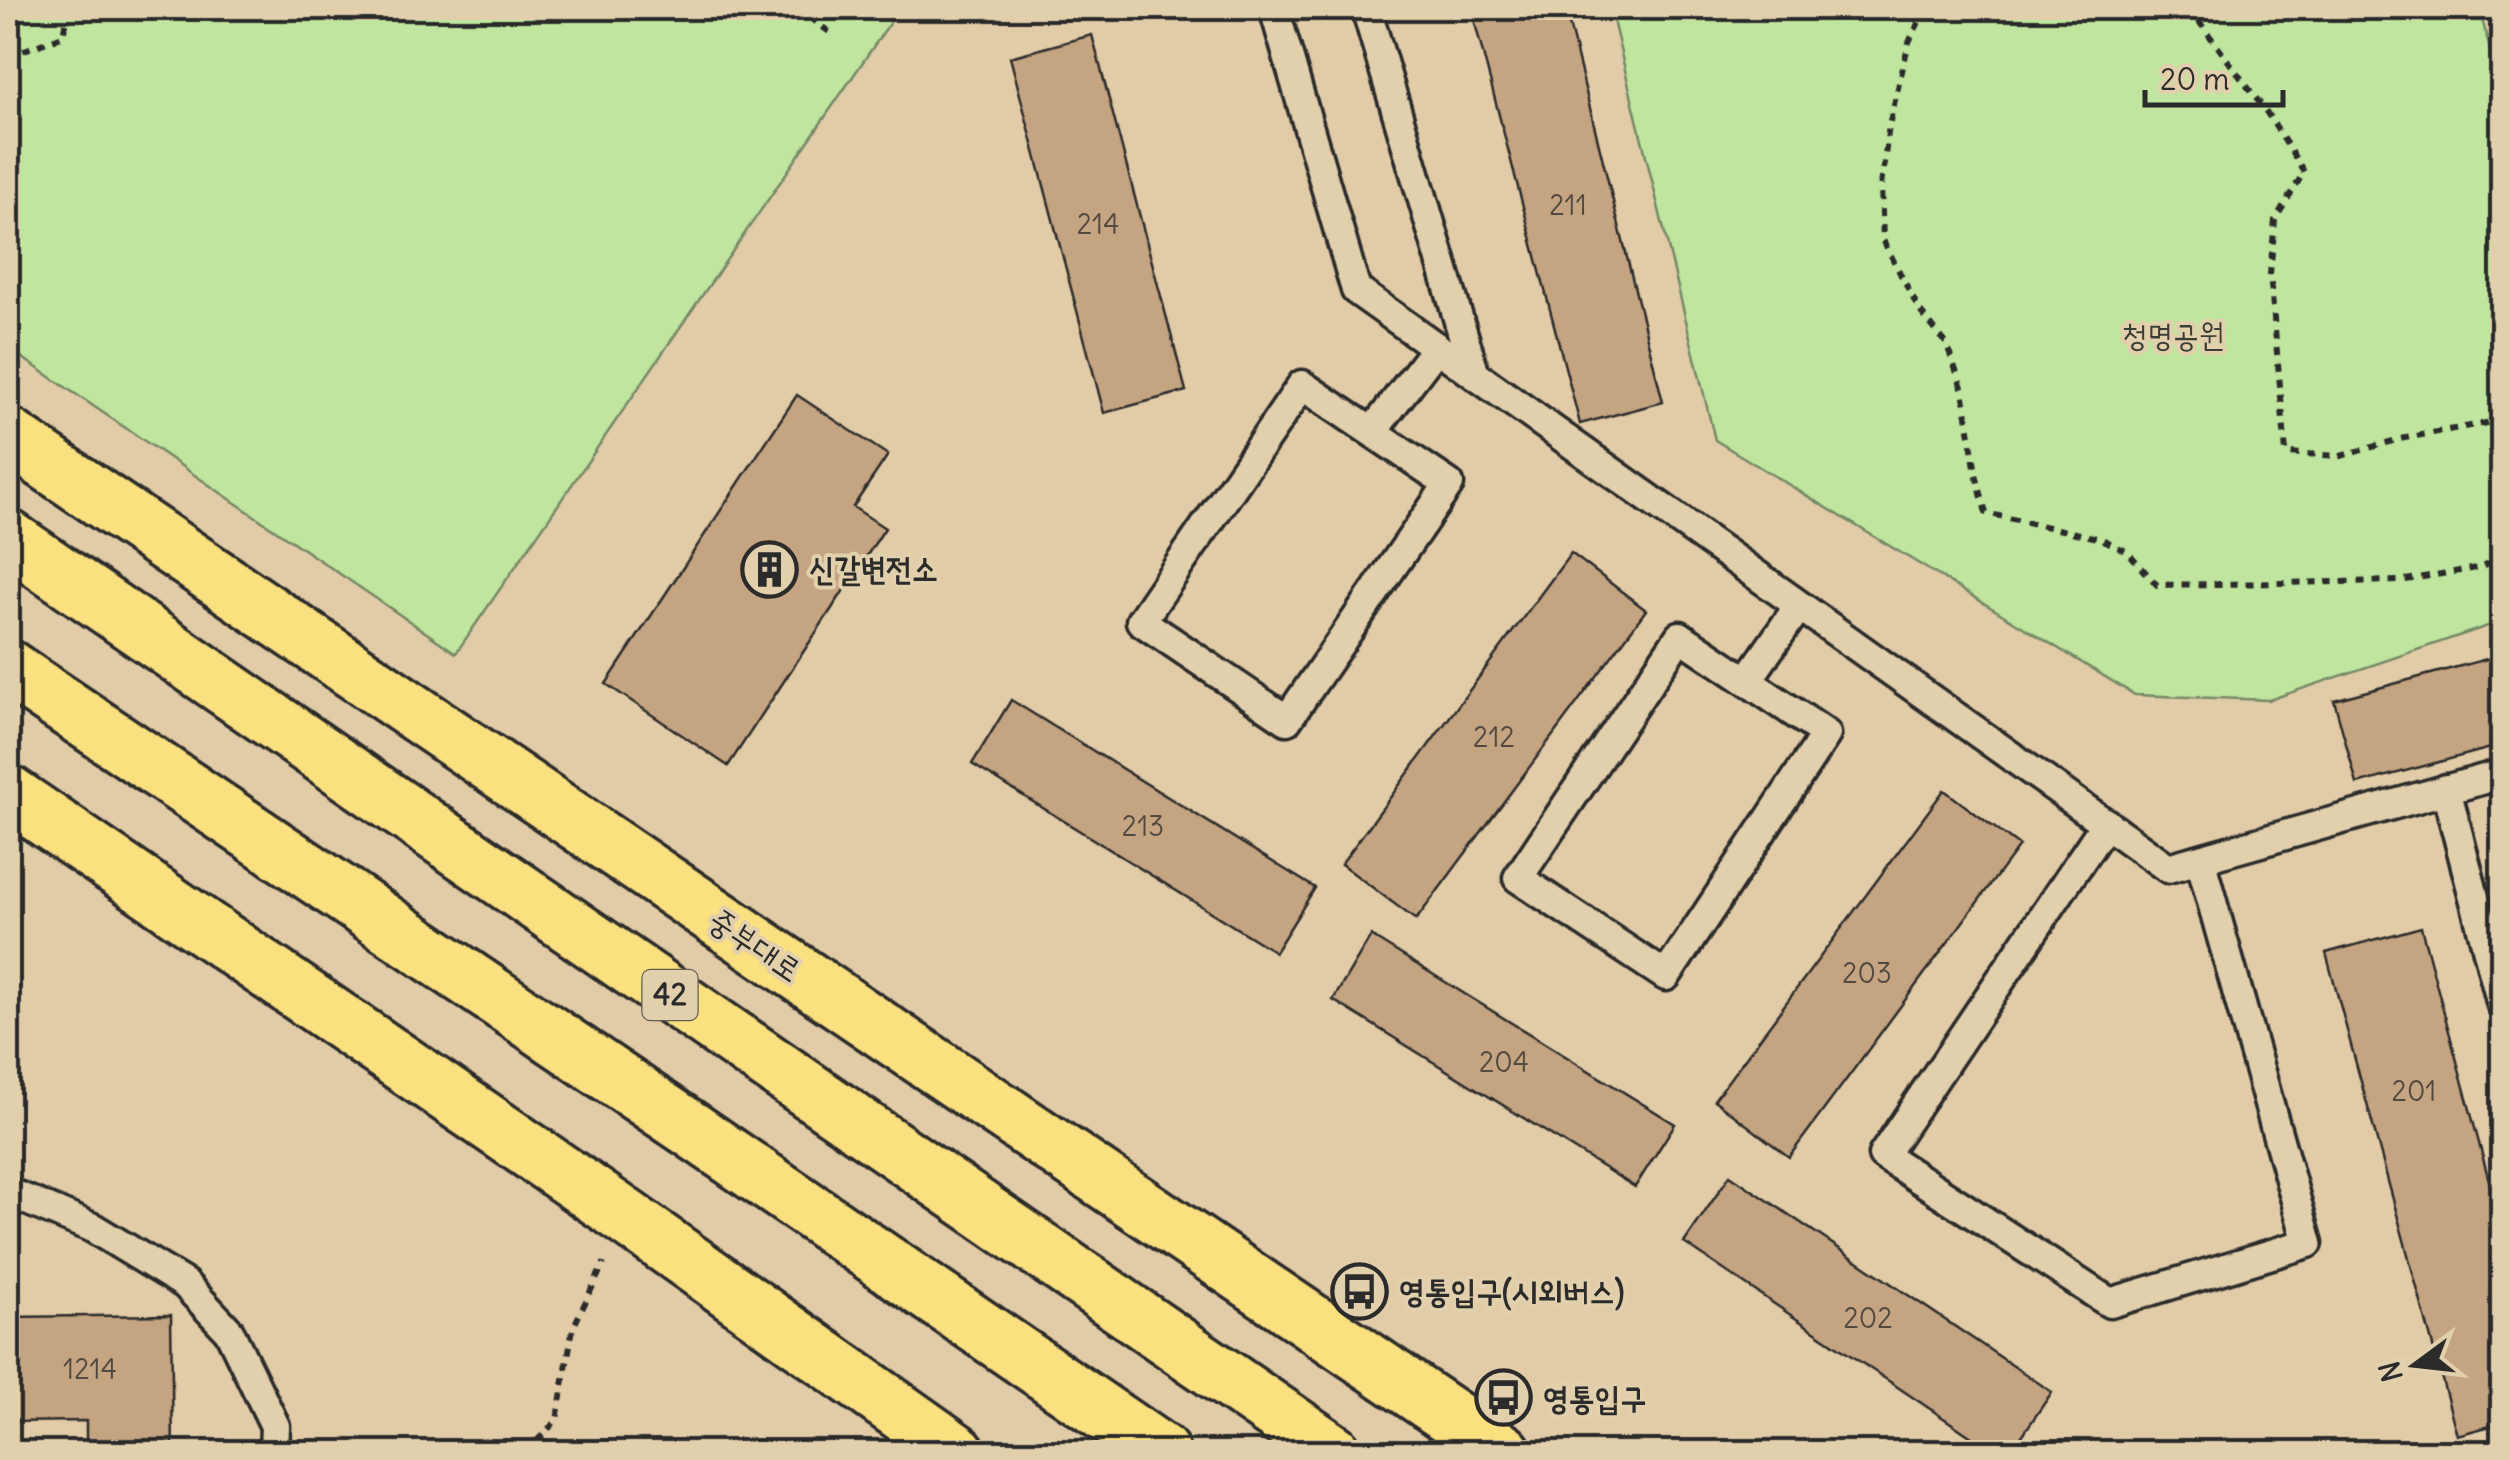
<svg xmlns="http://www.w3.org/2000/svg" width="2510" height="1460" viewBox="0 0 2510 1460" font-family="Delius,'Poor Story',sans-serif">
	<rect width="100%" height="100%" fill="#e2cca8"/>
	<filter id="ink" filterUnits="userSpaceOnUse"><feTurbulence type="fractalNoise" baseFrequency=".01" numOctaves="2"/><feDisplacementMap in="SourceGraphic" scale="20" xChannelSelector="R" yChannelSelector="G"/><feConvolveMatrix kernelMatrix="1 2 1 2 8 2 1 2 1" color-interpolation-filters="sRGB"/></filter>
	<g filter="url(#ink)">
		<path fill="#bfe59f" stroke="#758865" stroke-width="2.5" d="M8,8H900L456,653L8,348Z
			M1610,8H2479L2502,94V610L2494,624L2269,700L2135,695L1715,440Z"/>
		<path fill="#c5a482" stroke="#2b2b2b" stroke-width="2.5" d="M1471,8H1565L1663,402L1580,424Z
			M1092,35L1186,391L1104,413L1010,57Z
			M797,395L888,455L853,507L885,528L728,766L606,684Z
			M1571,553L1646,610L1416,920L1341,864Z
			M2502,655V745L2357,784L2334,700Z
			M1011,700L1315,888L1275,952L972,764Z
			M1944,790L2019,846L1789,1157L1714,1100Z
			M2421,927L2502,1229V1423L2457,1435L2326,953Z
			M1371,936L1675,1124L1635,1187L1333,1000Z
			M1730,1175L2052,1392L2011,1452H1994L1684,1243Z
			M171,1315L173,1452H86V1421L8,1422V1317Z"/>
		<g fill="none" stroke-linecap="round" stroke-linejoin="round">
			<defs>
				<path id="lane" d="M1274,8L1356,290L2168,868L2502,774
					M1366,8L1475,375
					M1302,385L1449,484L1287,720L1141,621Z
					M1372,432L1437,347
					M1680,636L1826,734L1666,976L1518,878Z
					M1747,681L1799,606
					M2446,789L2502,1005
					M2106,823L1883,1155L2110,1303L2308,1243L2200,859
					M8,1192L93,1228L185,1284L229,1331L275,1426L274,1452"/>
				<path id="primary" d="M8,436L1503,1452
					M8,538L1333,1452
					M8,668L692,1130L1161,1452
					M8,793L626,1217L957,1452"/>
			</defs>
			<use href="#lane" stroke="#2b2b2b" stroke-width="35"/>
			<use href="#primary" stroke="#2b2b2b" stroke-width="62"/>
			<path stroke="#2b2b2b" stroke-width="6" stroke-dasharray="8 8" stroke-linecap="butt" d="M797,8L832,34
				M1926,8L1909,42L1889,125L1881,186L1883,240L1919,310L1946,343L1963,390L1976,474L1986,513L2102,539L2128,552L2157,585L2400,581L2477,568L2502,558
				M2189,8L2267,113L2304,172L2275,220L2270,274L2286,453L2341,456L2400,439L2497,421L2502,424
				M8,56L63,36L68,8
				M526,1452L557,1420L573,1328L604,1263"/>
			<use href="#lane" stroke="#e2d0ad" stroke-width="28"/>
			<use href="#primary" stroke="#fbe080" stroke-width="55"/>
		</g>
	</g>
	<defs>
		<symbol id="building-ring" viewBox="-11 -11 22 22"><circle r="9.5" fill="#e2d0ad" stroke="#2b2b2b" stroke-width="1.5"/><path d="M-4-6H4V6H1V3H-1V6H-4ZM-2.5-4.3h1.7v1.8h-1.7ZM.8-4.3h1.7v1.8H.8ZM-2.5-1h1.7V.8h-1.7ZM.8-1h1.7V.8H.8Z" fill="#2b2b2b"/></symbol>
		<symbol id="bus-ring" viewBox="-11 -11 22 22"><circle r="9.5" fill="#e2d0ad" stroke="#2b2b2b" stroke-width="1.5"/><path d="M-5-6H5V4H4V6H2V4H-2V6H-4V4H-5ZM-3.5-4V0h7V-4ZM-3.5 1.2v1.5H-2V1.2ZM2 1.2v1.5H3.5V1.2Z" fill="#2b2b2b"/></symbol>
	</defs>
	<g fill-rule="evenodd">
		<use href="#building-ring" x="738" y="538" width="63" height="63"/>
		<use href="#bus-ring" x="1328" y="1260" width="63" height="63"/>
		<use href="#bus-ring" x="1472" y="1366" width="63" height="63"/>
	</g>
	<g text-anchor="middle" stroke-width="8" stroke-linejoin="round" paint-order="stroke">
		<g font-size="28" fill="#524941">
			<text x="1568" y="215">211</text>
			<text x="1098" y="234">214</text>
			<text x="1494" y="747">212</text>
			<text x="1143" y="836">213</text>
			<text x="1867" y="983">203</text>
			<text x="1504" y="1072">204</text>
			<text x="2414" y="1101">201</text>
			<text x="1868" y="1328">202</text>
			<text x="90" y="1379">1214</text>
		</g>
		<rect fill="#e2d0ad" stroke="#625c52" stroke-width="2.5" x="642.5" y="970" width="55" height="50" rx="8"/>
		<g font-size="30" font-weight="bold" fill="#2b2b2b">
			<text x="670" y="1005">42</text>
		</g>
		<g font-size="32" fill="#3a3e37" stroke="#e2d0ad">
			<text x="2173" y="346">청명공원</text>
		</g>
		<g font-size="32" font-weight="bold" fill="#2b2b2b" stroke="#e2d0ad" text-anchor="start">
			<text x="809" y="580">신갈변전소</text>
			<text x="1399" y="1302">영통입구(시외버스)</text>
			<text x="1543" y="1409">영통입구</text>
		</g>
		<g font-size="32" fill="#2b2b2b" stroke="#e2d0ad">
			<text transform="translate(755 945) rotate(34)" y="11">중부대로</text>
		</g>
	</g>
	<rect width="2510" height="1460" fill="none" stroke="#e2d0ad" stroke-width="40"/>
	<rect x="20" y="20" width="2470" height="1420" fill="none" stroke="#2b2b2b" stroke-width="4" filter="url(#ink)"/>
	<g transform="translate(2415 1365) rotate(255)" stroke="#e2d0ad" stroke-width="8" paint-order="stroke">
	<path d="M0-8L18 38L0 25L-18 38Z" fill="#2b2b2b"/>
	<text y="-15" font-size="28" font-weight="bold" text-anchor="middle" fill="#2b2b2b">N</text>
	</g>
	<path d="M2145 90v15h138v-15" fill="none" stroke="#2b2b2b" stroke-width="5"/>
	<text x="2160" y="90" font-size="30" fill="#2b2b2b" stroke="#e2d0ad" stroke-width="8" paint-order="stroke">20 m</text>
</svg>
